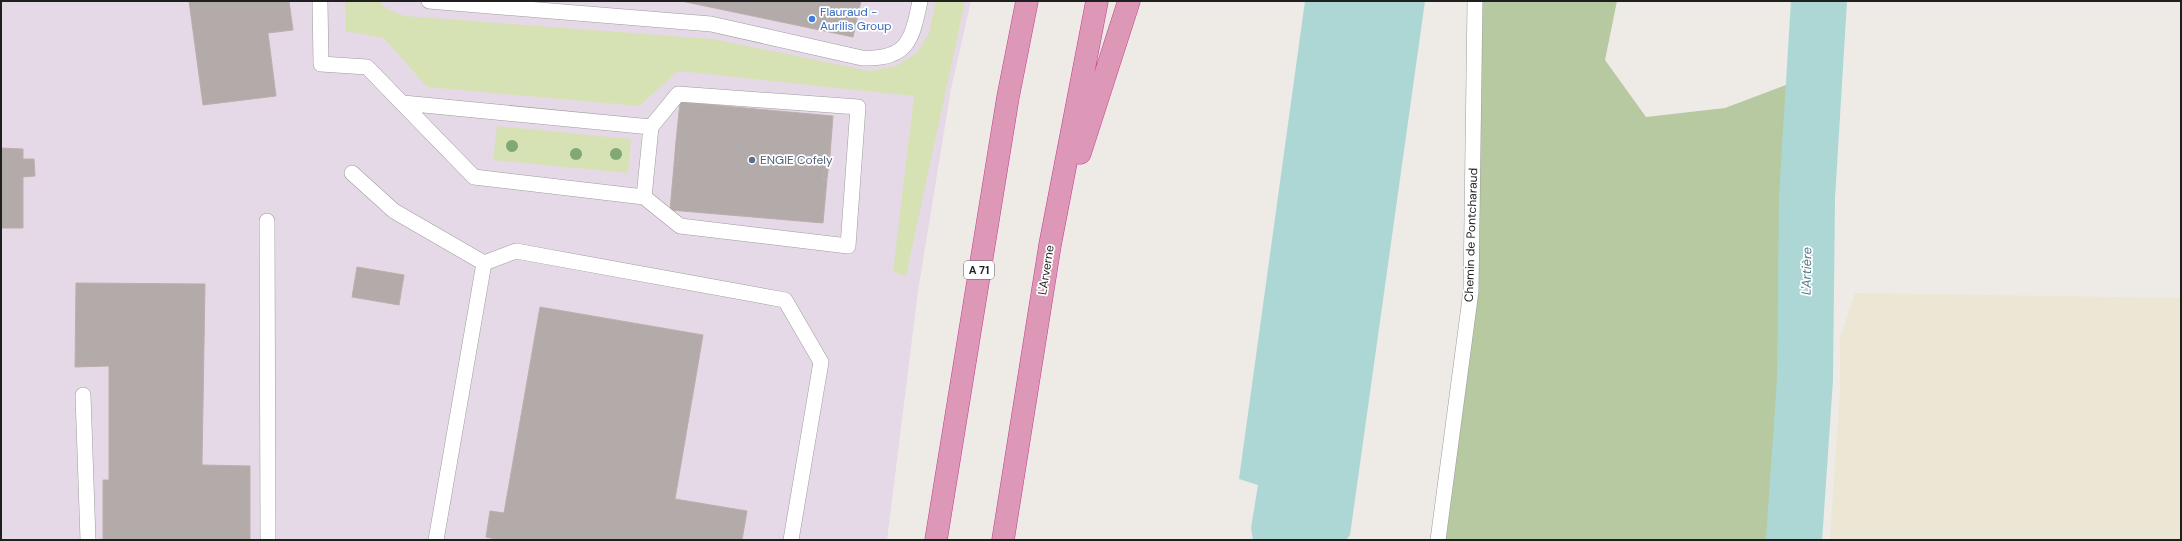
<svg xmlns="http://www.w3.org/2000/svg" width="2182" height="541" viewBox="0 0 2182 541" font-family="'DM Sans',sans-serif">
	<rect width="100%" height="100%" fill="#eeeae6"/>
	<path fill="#e6d9e7" d="M1,1H971L951,89L918,291L887,540H1Z"/>
	<path fill="#ebe7d4" d="M1855,293L2181,298V540H1830L1840,391V338Z"/>
	<path fill="#d6e2b3" d="M345,1H379L387,9L405,16L713,39L869,71L896,66L917,53L929,33L936,1H965L906,276L893,272L914,96L678,71L639,106L427,87L384,38L346,31Z
		M497,126L631,139L628,173L493,160Z"/>
	<path fill="#b6c9a0" d="M1475,1H1617L1605,60L1646,117L1725,108L1815,74L1807,197L1805,379L1794,540H1438L1471,291Z"/>
	<path fill="#acd7d5" d="M1305,1H1425L1350,535L1346,540H1253L1251,528L1258,485L1239,479Z"/>
	<g fill="none" stroke-linecap="round" stroke-linejoin="round">
		<path stroke="#acd7d5" stroke-width="56" d="M1794,540L1805,379L1807,197L1819,1"/>
	</g>
	<path fill="#b3aba9" stroke="#beaeab" d="M189,1H289L293,30L268,33L276,96L203,105Z
		M681,1H861L853,37Z
		M680,102L833,116L830,155H826L823,179H827L823,223L670,210L674,165L677,166L680,142L676,141Z
		M676,141L680,142L677,166L674,165Z
		M1,148L23,149V159H34L35,176L23,177V228H1Z
		M826,155H830L827,179H823Z
		M357,267L404,275L399,305L352,297Z
		M76,283L205,284L202,465L250,466V540H103V480H109V366L75,367Z
		M540,307L703,335L675,499L747,511L742,540H500L486,537L490,511L504,513Z"/>
	<g fill="none" stroke-linecap="round" stroke-linejoin="round">
		<defs>
			<path id="service" d="M320,1L321,64L367,67L474,177L644,197L651,127L403,103
				M429,1L711,24L862,58C907,60 912,41 920,1
				M352,173L394,211L484,263L436,540
				M644,197L680,226L848,246L858,107L678,94L651,127
				M267,221L268,540
				M484,263L516,251L785,300L821,362L791,540
				M83,395L88,540
				M1438,540L1471,291L1475,1"/>
			<path id="motorway" d="M1080,153L1129,1
				M936,540L1008,97L1027,1
				M1003,540L1050,245L1097,1"/>
		</defs>
		<use href="#service" stroke="#9c9c9c" stroke-width="16"/>
		<use href="#motorway" stroke="#c53b8e" stroke-width="23"/>
		<use href="#service" stroke="#fff" stroke-width="15"/>
		<use href="#motorway" stroke="#dc98b6" stroke-width="22"/>
	</g>
	<g fill="#81a775">
		<circle cx="512" cy="146" r="6"/>
		<circle cx="576" cy="154" r="6"/>
		<circle cx="616" cy="154" r="6"/>
	</g>
	<circle fill="#3f7fe0" stroke="#fff" stroke-width="1.5" cx="812" cy="19" r="4"/>
	<circle fill="#5c6f8a" stroke="#fff" stroke-width="1.5" cx="752" cy="160" r="4"/>
	<g text-anchor="middle" stroke-width="3.5" stroke-linejoin="round" paint-order="stroke">
		<rect fill="#fff" stroke="#626262" stroke-width="1" x="964" y="261" width="30" height="18" rx="3"/>
		<g font-size="11" font-weight="bold" fill="#1f1f1f">
			<text x="979" y="274">A 71</text>
		</g>
		<g font-size="12" fill="#366cbe" stroke="#fff" text-anchor="start">
			<text x="820" y="16">Flauraud -<tspan x="820" dy="14">Aurilis Group</tspan></text>
		</g>
		<g font-size="12" fill="#4e5e75" stroke="#fff" text-anchor="start">
			<text x="760" y="164">ENGIE Cofely</text>
		</g>
		<g font-size="12" fill="#1f1f1f" stroke="#fff">
			<text transform="translate(1471 235) rotate(-88)" y="4">Chemin de Pontcharaud</text>
			<text transform="translate(1046 270) rotate(-81)" y="4">L'Arverne</text>
		</g>
		<g font-size="13" font-style="italic" fill="#4c7d8d" stroke="#fff">
			<text transform="translate(1806 271) rotate(-89)" y="5">L'Artière</text>
		</g>
	</g>
	<rect width="2182" height="541" fill="none" stroke="#1f1f1f" stroke-width="4"/>
</svg>
